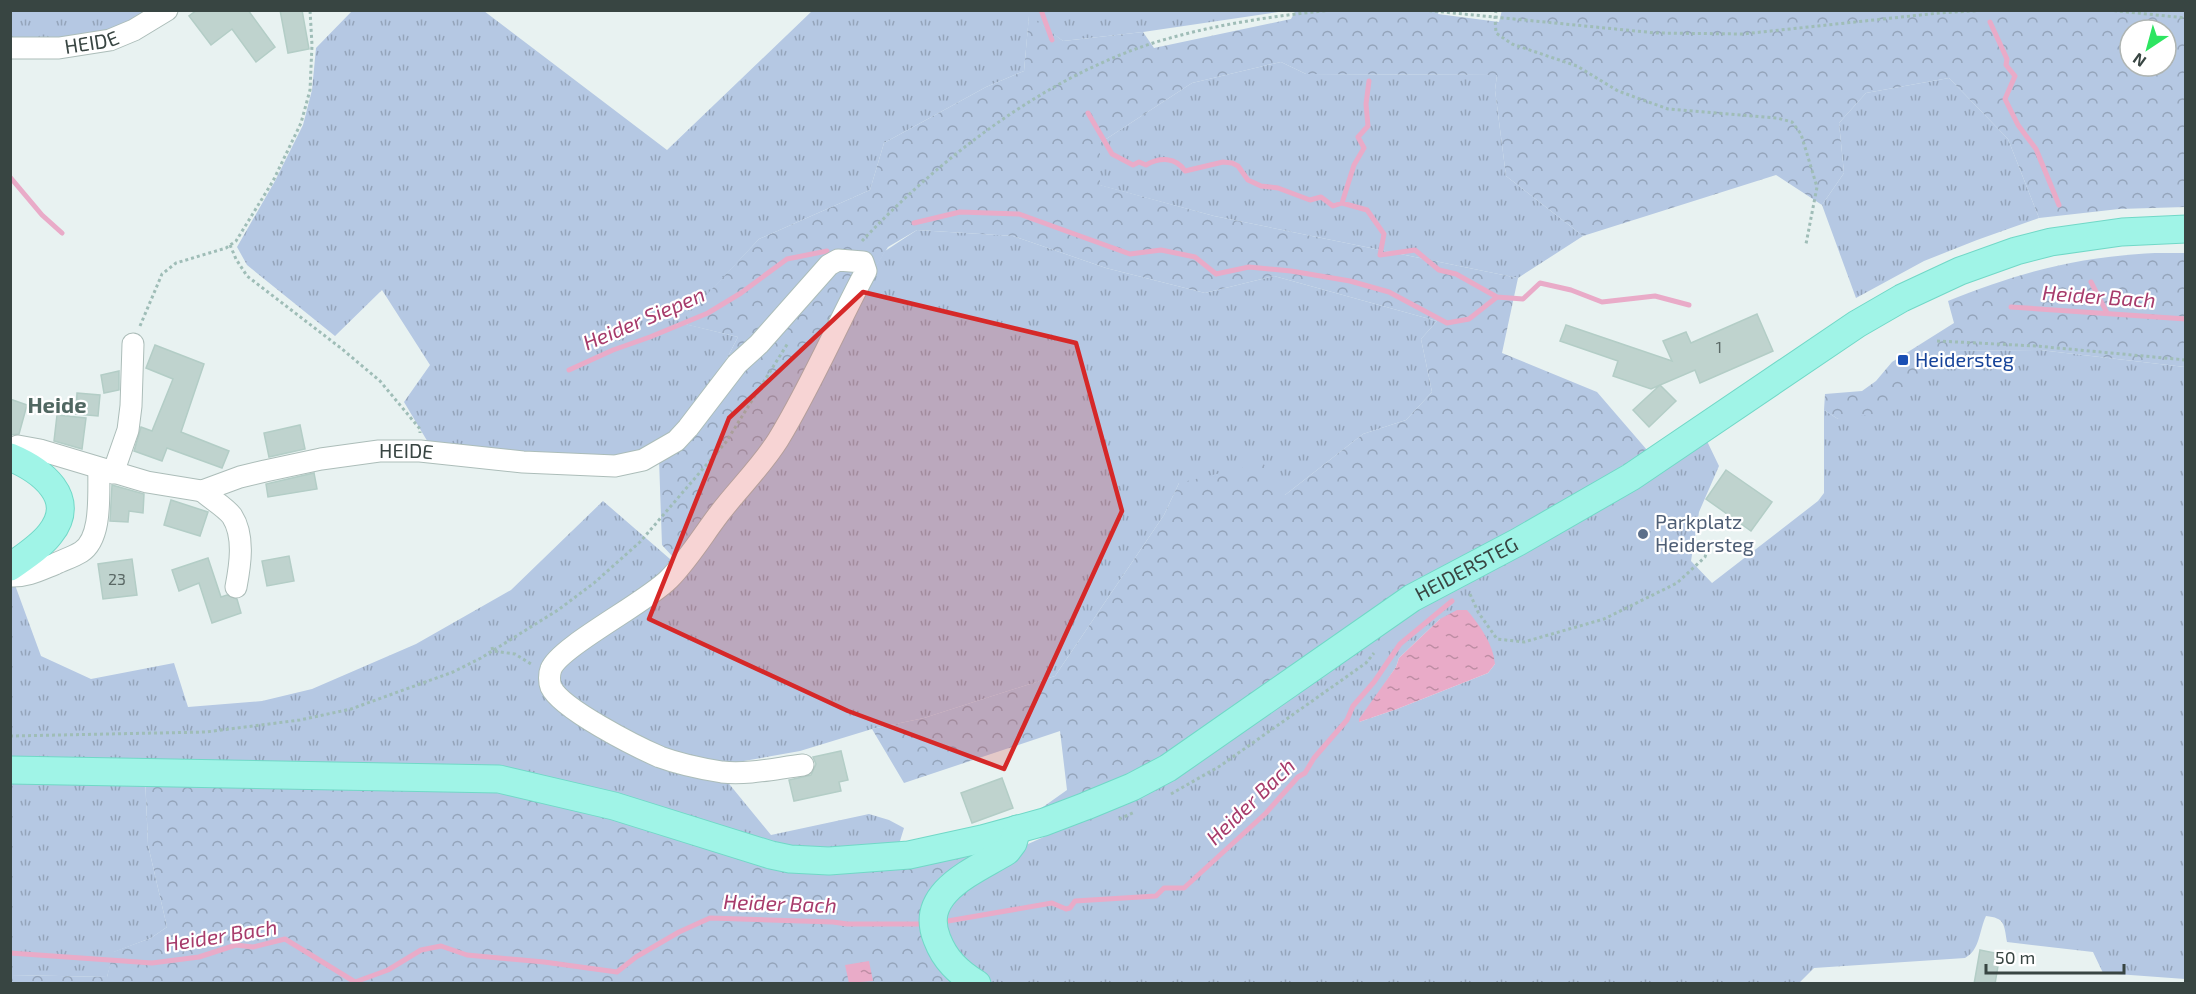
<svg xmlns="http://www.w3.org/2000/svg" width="2196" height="994" viewBox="0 0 2196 994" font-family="'Exo 2',sans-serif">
	<defs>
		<pattern id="grass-tufts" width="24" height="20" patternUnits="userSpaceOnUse" patternTransform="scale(1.5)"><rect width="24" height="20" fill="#b5c8e3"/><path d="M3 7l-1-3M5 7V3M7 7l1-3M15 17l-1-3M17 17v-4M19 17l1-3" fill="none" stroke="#94a4ba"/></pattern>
		<pattern id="forest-crowns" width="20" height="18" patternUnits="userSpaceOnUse" patternTransform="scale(1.5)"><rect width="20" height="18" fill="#b5c8e3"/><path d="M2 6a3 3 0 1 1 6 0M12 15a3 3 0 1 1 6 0" fill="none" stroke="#94a4ba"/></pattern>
		<pattern id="water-ripples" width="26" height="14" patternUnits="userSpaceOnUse" patternTransform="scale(1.5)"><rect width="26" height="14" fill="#e9abc8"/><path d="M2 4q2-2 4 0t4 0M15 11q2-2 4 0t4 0" fill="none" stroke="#be8da4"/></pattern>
	</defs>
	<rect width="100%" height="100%" fill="#e8f2f1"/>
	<path fill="url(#grass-tufts)" fill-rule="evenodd" d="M10,11H159L111,36L11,44Z
		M352,11H484L667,150L812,11H1285L1143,32L1063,41L1029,16L1024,71L986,87L884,143L870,190L759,239L681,323L738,337L713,385L659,459L432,449L404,402L430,365L382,290L335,336L247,265L237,247L275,181L303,125L312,90L316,48Z
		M1281,62L1306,74L1497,75L1495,90L1506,176L1583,236L1518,278L1214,216L1099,185L1100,143L1192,83Z
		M1949,78L2008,139L2039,218L1977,240L1924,261L1856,298L1822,205L1844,173L1839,123L1866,93Z
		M917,230L1013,236L1106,268L1205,293L1274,276L1437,321L1421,339L1432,392L1406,420L1363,434L1285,495L1179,483L1164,515L1055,676L924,718L872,729L800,751L721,765V774L771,835L869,814L889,820L904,828L896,854L864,858L11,766V586L15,585L41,656L91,679L174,663L188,707L262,701L312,689L416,644L511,590L603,501L670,559L672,570L669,584L840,325L885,251Z
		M2040,350L2185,367V979L2103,973L2093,952L2007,942C2004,924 2005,918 1986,916C1979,931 1980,950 1965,958L1814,968L1799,983H981L961,969L941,907L1019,848L1138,795L1429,595L1706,439L1719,466L1699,512L1691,561L1712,583L1818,501L1824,493V410L1838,419L1931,364L1946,351ZM1440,619L1495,664L1488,673L1397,709L1359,722L1396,667L1399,658Z
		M11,773L145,776L148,845L167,927L151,938L114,952L107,977L11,975Z"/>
	<path fill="url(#forest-crowns)" fill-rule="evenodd" d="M1296,10L1439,11L1438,14L1499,22L1502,10L2185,11V207L2119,209L2039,218L2008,139L1949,78L1866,93L1839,123L1844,173L1822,205L1776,175L1583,236L1506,176L1495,90L1497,75L1306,74L1281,62L1192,83L1100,143V185L1214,216L1518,278L1502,353L1597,392L1647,450L1163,761L1026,819L1067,790L1060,731L904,783L872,729L924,718L1055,676L1164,515L1179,483L1263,463L1285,495L1363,434L1406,420L1432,392L1421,339L1437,321L1274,276L1205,293L1106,268L1013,236L917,230L888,247L840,325L781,445L676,566L672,556L662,545L659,459L713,385L738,337L680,323L759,239L870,190L884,143L986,87L1024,71L1029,15L1063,41L1143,32L1154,48L1291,19ZM2130,30H2166V66H2130Z
		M2155,253H2185V367L2040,350L1946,351L1875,414L1838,419L1824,410L1825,394L1862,391L1876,381L1892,362L1954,323L1948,301C2020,272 2077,257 2155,253Z
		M145,773L457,779L790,859L1017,829L933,911L977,983L11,984V975L107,977L113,952L151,938L167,927L148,845Z"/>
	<path fill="url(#water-ripples)" d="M1457,610H1467C1480,626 1493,643 1495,664L1488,673L1397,709L1359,722V719L1396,667L1399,658L1440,619Z
		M869,961L873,981L849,983L845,965Z"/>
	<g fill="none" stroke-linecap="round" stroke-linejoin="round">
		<path stroke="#e9abc8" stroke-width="5" d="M1041,10L1052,40
			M1990,22L2007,59L2006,65L2015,76L2005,99L2018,125L2036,149L2059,205
			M1369,81L1366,104L1368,126L1358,137L1364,148L1354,165L1342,203L1367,210L1384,234L1380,255L1415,250L1439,270L1456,274L1497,297
			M1088,113L1112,154L1133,165L1139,162L1146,165C1160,157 1176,157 1185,171L1223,162L1232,163L1238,166L1248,180L1261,186L1278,188L1310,200L1321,197L1333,206L1342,203
			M10,177L42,215L62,233
			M914,223L960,212L1019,214L1130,254L1161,250L1195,257L1216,274L1249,267L1291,271L1350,281L1389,292L1447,323L1469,319L1497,297L1523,299L1540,283L1571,290L1602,302L1655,296L1689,305
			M2091,282L2107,313
			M2011,307L2186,319
			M569,370L613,350L650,337L708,313L741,293L787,259L827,251
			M942,922L1052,903L1066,909L1070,908L1075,901L1156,896L1164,888H1184L1266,813L1298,777L1305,773L1314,758L1347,720L1353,706L1374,682L1400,644L1452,601
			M10,953L152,963L199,957L236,945L253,947L285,939L355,982L388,970L421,950L441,946L467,955L544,962L617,972L636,957L679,932L710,918L833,922L847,924H927"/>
	</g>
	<path fill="#bfd3ce" stroke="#b3cdc6" stroke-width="1.5" d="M197,10H248L275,47L256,62L232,29L211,45L189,16Z
		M280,10H302L309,49L288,53Z
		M1757,314L1773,351L1700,383L1695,370L1660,385L1676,401L1649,427L1633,410L1660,385L1651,389L1613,376L1618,361L1560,341L1566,325L1672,361L1663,341L1686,332L1691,343Z
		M155,345L204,364L181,432L229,451L222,468L167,448L162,461L134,451L141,427L152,431L173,379L146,368Z
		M119,371V390L104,393L101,375Z
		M77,393L100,395L98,416L76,414Z
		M10,399L27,405L19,434L10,435Z
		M57,415L86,418L82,449L54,441Z
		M300,425L305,449L269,457L264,433Z
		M1726,470L1772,502L1751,531L1706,499Z
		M314,473L317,489L268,497L266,484Z
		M112,485L144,494L143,513L129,511L128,522L110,521Z
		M171,500L208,512L200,536L164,525Z
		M289,556L294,581L267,586L262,561Z
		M208,558L221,597L227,595L237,599L241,613L212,623L199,583L179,591L172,570Z
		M132,559L137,595L103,599L98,564Z
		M841,751L848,780L839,782L841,791L794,801L789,780L811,775L816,764L813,757Z
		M1002,778L1013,808L972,823L961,793Z
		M1980,950L2000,954L1995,984H1974Z"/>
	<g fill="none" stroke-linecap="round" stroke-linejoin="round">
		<defs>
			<g id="minor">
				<path id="s1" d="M10,48H59L110,40L134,30L167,10"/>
				<path id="s2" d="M10,450L18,446L40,450L147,482L202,491L240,477L265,471L321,459L379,451H420L523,462L615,466L643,460L676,441L688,428L737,364L759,344L829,265L838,260L863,262L866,271C836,327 811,386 778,440C761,467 738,489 719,514C703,535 688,560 669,579C647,602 559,647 551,669C549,674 549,682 551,687C561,709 637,747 660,757C679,764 703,769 722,772C748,775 777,768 803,765"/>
				<path d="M113,473L128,430L131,406L133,344"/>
				<path d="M202,491C211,499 225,507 232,516C245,536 240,566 236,587"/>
				<path d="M10,576C27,577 40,570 55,564C63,560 73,557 81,552C103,538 98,492 99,469"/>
			</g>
			<g id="major">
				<path d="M10,457C41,470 79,498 50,534C40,547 24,557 10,567"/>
				<path id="s3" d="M10,770L499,779L614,806L771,855L790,859L829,861L909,855L982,839L1044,822L1086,806L1132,787L1168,768L1412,598L1518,542L1631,477L1857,324L1902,298L1960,271L2016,251L2051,242L2122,232L2186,229"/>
				<path d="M977,984C958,972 945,960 937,939C918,892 975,871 1007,851L1013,843L1017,829"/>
			</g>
		</defs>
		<use href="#minor" stroke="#acbdb9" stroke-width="23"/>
		<use href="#major" stroke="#71d8c7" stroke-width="29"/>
		<path stroke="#9fbdb7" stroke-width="3" stroke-dasharray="3 3" stroke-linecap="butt" d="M1423,10L1656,33L1743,34L1939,13L1988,10
			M1496,10L1495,18L1496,33L1512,44L1577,66L1618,91L1668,109L1777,118L1792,122L1801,134L1817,187L1806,244
			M2108,10L2186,18
			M862,241C940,158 1044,78 1153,43C1211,25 1272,16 1332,10
			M230,245L236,259L247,276L342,349L380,381L420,429V433
			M140,326L162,274L176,263L226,248L236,241L273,181L301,123L310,90L312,45L310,10
			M1937,341L2036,346L2186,360
			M1470,594L1478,612L1497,639L1524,642L1604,619L1677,583L1705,557L1709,545
			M492,647L493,651L515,654L531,664
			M10,736L206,732L300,720L351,709L453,672L481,658L558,610L594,583L640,542L726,442L788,343
			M1171,794L1220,766L1366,663L1374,653
			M1119,819L1135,812"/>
		<use href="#minor" stroke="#fff" stroke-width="21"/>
		<use href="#major" stroke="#a0f4e7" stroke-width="27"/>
	</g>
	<path fill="#d62828" fill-opacity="0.2" stroke="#d62828" stroke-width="4.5" stroke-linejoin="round" d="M863,292L1076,343L1122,511L1004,769L848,711L649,619L729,418Z"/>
	<rect fill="#1a4fb4" stroke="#fff" stroke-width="2" x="1897" y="354" width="12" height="12" rx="3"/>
	<circle fill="#5c6f8a" stroke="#fff" stroke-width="2" cx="1643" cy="534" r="6"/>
	<g text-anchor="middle" stroke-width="4.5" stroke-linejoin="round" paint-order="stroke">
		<g font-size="16" fill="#5a6865">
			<text x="1719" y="353">1</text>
			<text x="117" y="585">23</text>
		</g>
		<g font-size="20" fill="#384542" stroke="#fff">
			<text dy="7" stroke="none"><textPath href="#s1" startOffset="82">HEIDE</textPath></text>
			<text dy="7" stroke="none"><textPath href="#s2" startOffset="408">HEIDE</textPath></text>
			<text dy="7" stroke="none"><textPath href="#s3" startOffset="1544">HEIDERSTEG</textPath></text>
		</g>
		<g font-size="20" fill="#164399" stroke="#fff" text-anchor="start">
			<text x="1915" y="367">Heidersteg</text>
		</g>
		<g font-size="20" fill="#4e5e75" stroke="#fff" text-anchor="start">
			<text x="1655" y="529">Parkplatz<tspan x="1655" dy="23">Heidersteg</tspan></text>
		</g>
		<g font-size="21" font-style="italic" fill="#a73b6b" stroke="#fff">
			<text transform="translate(2099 297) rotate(4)" y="7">Heider Bach</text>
			<text transform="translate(644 319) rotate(-23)" y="7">Heider Siepen</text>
			<text transform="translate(1251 802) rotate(-44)" y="7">Heider Bach</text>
			<text transform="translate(780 904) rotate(2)" y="7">Heider Bach</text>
			<text transform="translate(221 936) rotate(-9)" y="7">Heider Bach</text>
		</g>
		<g font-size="22" font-weight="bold" fill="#506761" stroke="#fff">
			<text x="57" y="413">Heide</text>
		</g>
	</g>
	<rect width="2196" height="994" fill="none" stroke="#384542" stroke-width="24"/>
	<g transform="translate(2148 48) rotate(216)"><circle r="28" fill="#ffffff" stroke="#afb5b3" stroke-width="1.5"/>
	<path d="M0-4.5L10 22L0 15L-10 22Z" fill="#2de561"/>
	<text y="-9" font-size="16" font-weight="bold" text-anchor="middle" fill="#384542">N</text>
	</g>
	<path d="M1986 964v9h138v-9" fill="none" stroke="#384542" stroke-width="3"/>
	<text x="1995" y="964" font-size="18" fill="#384542" stroke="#ffffff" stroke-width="4.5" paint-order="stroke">50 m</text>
</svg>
